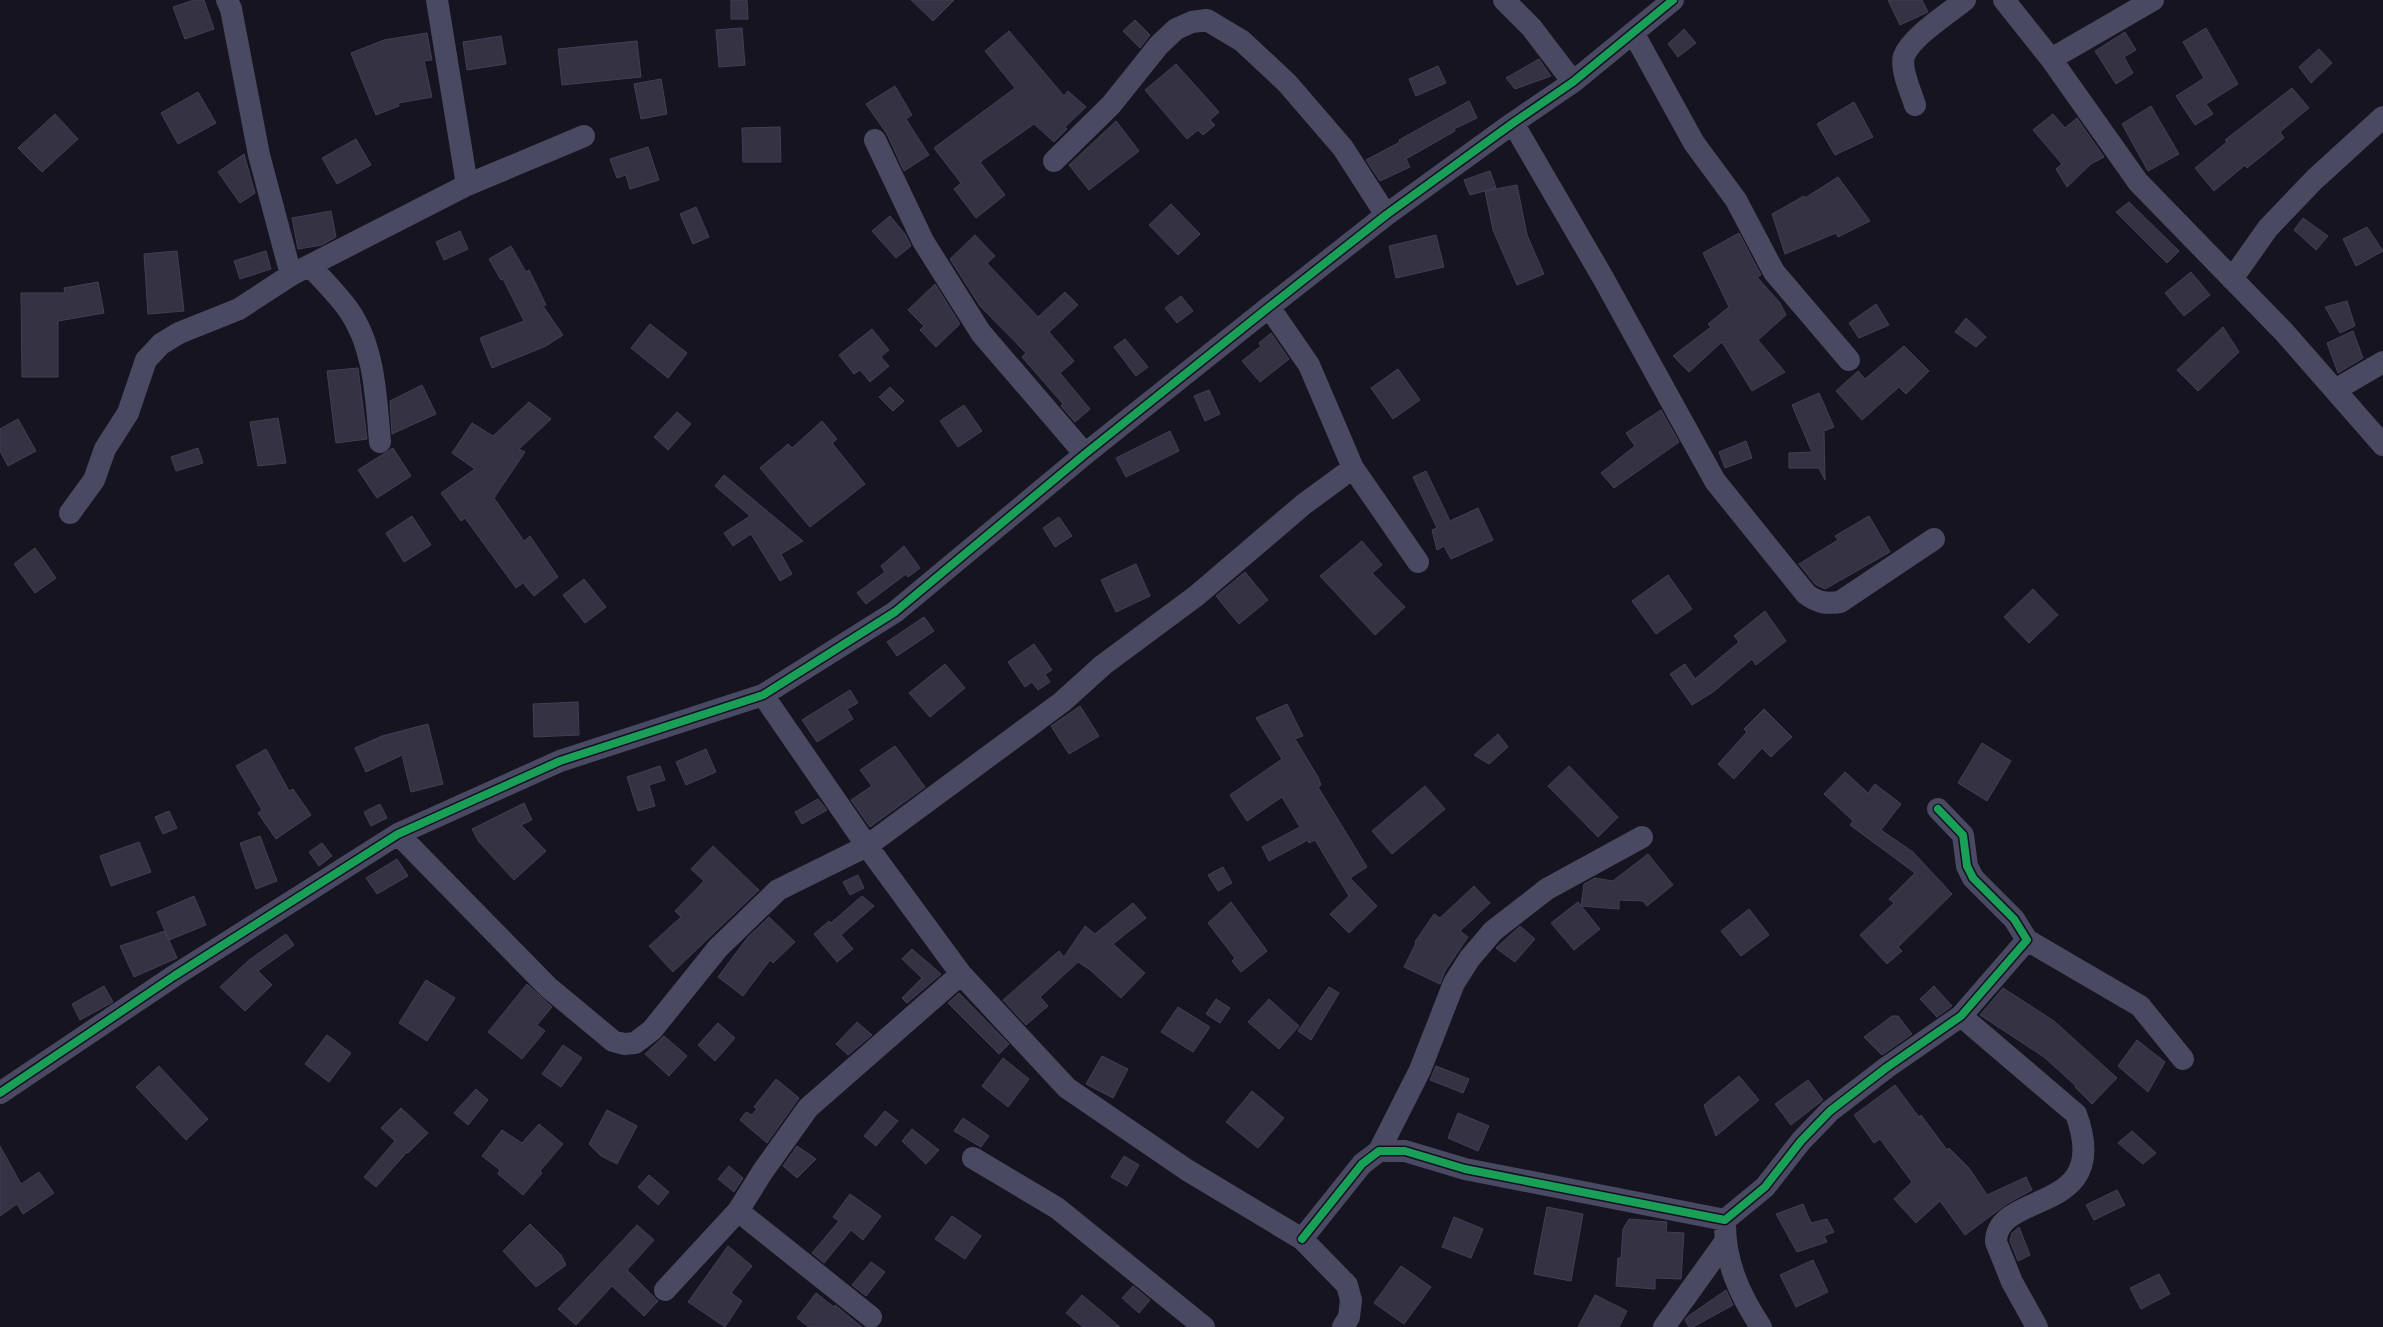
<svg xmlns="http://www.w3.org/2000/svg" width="2383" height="1327" viewBox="0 0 2383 1327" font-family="Poppins,sans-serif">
	<rect width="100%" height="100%" fill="#161421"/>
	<path fill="#343243" stroke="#433f54" d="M194,0H204L214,29L185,39L173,7Z
		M731,0H747L748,19H731Z
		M911,0H954L933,21Z
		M1888,0H1922L1928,12L1900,25Z
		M1135,20L1150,35L1140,48L1123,31Z
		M742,28L745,65L719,67L716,30Z
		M2206,28L2238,84L2206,104L2213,114L2195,125L2176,96L2204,78L2183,42Z
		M1684,29L1696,43L1678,57L1668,44Z
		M1009,31L1064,96L1068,91L1086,107L1065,127L1067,129L1054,142L1034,124L980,162L1005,195L976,218L954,189L961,183L934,148L1015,88L985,51Z
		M2125,32L2136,50L2124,57L2133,73L2116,84L2095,51Z
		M427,33L432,60L424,61L432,97L398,103L399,106L376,115L351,53L384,40Z
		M501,36L506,64L467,70L463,42Z
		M637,41L641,77L562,85L558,49Z
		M2319,49L2332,63L2311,83L2299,67Z
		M1539,59L1551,76L1515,89L1506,78Z
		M1176,64L1219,112L1210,120L1215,125L1203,135L1198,130L1187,139L1145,90Z
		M1438,66L1446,83L1416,96L1409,79Z
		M661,79L667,114L641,119L634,84Z
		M895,86L912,115L906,119L929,155L904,171L887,134L866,104Z
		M2292,88L2309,108L2280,132L2284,138L2247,168L2245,165L2214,191L2195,168L2227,142L2225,140Z
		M198,92L216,123L178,144L161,113Z
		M1469,101L1477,118L1454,129L1455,131L1406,159L1410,167L1380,181L1366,160L1400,142L1399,140Z
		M1854,102L1873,137L1835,155L1817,124Z
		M2151,106L2179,154L2148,171L2122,124Z
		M55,114L78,139L42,172L18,148Z
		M2053,114L2065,128L2077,118L2104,157L2091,164L2067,187L2056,169L2062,164L2033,130Z
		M1116,121L1139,151L1089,190L1069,165Z
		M780,127L781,162H743L742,128Z
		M356,139L371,165L337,184L322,158Z
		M648,147L659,180L630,189L626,175L617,178L610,159Z
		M244,154L255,193L240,203L218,172Z
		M1490,171L1496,188L1470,195L1464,180Z
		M1838,177L1870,221L1838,237L1836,233L1785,254L1772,214L1804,196L1805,198Z
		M1517,185L1527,235L1544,274L1517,285L1493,230L1485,191Z
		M2129,202L2179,251L2167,263L2116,212Z
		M1171,204L1200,234L1178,255L1149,225Z
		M696,207L709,237L693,244L680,214Z
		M331,211L336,237L322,245L298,249L292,218Z
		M890,216L905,234L911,246L896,258L872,231Z
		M2303,218L2328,236L2316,250L2294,230Z
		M2367,227L2383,251L2356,266L2343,239Z
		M460,231L468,249L444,260L436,242Z
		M1739,233L1761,275L1757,277L1780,303L1786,315L1758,340L1785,372L1752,391L1722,342L1689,372L1673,356L1711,327L1708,324L1729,307L1703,253Z
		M975,235L995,256L987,263L1038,317L1065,292L1078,305L1049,332L1074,361L1060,373L1090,409L1075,422L1061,406L1063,404L1022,357L1026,353L980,306L950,259Z
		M1436,235L1444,267L1396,278L1389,246Z
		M511,246L526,272L529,270L546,305L543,306L563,335L546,346L492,368L480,338L524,321L503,279L501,280L489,259Z
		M177,251L184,311L148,314L144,254Z
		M266,251L271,269L240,279L234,261Z
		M2191,272L2210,295L2184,316L2165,293Z
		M98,282L104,313L58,321V377H22L21,293H65L64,288Z
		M935,284L960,324L936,347L920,330L924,326L908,310Z
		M1181,296L1193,311L1177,323L1165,308Z
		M2347,301L2355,326L2340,333L2325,307Z
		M1876,304L1889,325L1859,338L1849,323Z
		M1966,318L1986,337L1976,347L1955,332Z
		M650,324L687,353L668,378L631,348Z
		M2223,327L2239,352L2198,391L2177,370Z
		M872,329L889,350L881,357L889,366L870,382L860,370L854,374L839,355Z
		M2353,331L2363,358L2338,373L2327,343Z
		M1271,333L1289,359L1260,382L1242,361L1261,346L1259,343Z
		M1125,339L1148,367L1136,376L1114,347Z
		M1904,346L1929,371L1906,394L1899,387L1862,420L1836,391L1858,371L1865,379Z
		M358,368L367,439L336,443L327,371Z
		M1398,369L1420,400L1393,419L1371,388Z
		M422,385L436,414L392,434L390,401Z
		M890,387L904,401L893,411L879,397Z
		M1209,390L1220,414L1205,421L1194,396Z
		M1819,393L1834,427L1824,431L1825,480L1819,468H1789V453L1812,452L1792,405Z
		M529,402L551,419L519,449L525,452L494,498L524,541L530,536L558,577L534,596L523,583L516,588L465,518L461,521L441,493L475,469L452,453L472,423L493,436Z
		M964,405L982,431L958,447L940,421Z
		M1661,410L1679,442L1614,488L1601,473L1635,446L1626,433Z
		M677,412L691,424L668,450L654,437Z
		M278,418L286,463L258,466L250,422Z
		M18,419L36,451L8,466L0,451V429Z
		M822,421L837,439L832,443L865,484L810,527L760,468L788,444L792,448Z
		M1170,431L1179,451L1126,477L1116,458Z
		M1746,441L1752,458L1725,468L1719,452Z
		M198,448L203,463L176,471L171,457Z
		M393,448L411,476L377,498L358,470Z
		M1426,471L1450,521L1478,508L1493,540L1451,559L1444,546L1437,550L1432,530L1437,528L1413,477Z
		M724,475L803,541L781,554L792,574L780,581L751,534L733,546L724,533L750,516L715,486Z
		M412,516L431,545L404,562L386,533Z
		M1869,516L1890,552L1825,589L1815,584L1799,564L1838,540L1835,536Z
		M1059,517L1072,536L1055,547L1043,528Z
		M1362,541L1382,565L1372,573L1405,607L1375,635L1320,576Z
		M904,546L920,568L908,577L906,574L866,604L857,593L885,572L881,566Z
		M35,548L56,578L35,593L14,564Z
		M1136,564L1150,596L1116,612L1101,580Z
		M1245,572L1268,600L1239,624L1216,596Z
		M1668,575L1692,609L1656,634L1632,601Z
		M584,579L606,607L585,623L563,595Z
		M2033,589L2058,615L2029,643L2004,617Z
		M1765,611L1786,641L1756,665L1752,659L1713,692L1692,705L1670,674L1685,664L1695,679L1739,642L1734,636Z
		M924,617L934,631L897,656L887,642Z
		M1034,644L1052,670L1045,674L1050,682L1038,690L1032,682L1025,687L1008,662Z
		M945,664L965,688L930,717L909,693Z
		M850,690L858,703L847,709L853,719L817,742L802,720Z
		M578,702L579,735L534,737L533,704Z
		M1287,704L1303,736L1295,739L1318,777L1321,785L1318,787L1367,867L1350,878L1377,906L1349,933L1330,914L1349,896L1315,840L1309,843L1308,840L1269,861L1262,847L1300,827L1282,797L1247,821L1230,795L1282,759L1256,718Z
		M1080,706L1099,736L1069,754L1051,726Z
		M1764,709L1792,737L1771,757L1762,748L1734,779L1718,764L1747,732L1744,729Z
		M428,724L443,784L411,792L402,755L366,772L355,748L382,736Z
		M1498,734L1508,747L1489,764L1474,755Z
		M1982,743L2011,761L1987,801L1958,783Z
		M895,746L925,787L870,827L851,800L872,786L860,770Z
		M266,749L289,791L293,789L311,815L276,839L258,813L262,810L236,766Z
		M706,749L716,772L686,785L676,762Z
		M660,766L665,780L649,785L655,806L638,811L627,777Z
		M1569,766L1618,817L1598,837L1548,786Z
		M1845,772L1868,793L1875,784L1901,804L1881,830L1913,852L1952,894L1898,947L1902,951L1887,964L1860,935L1894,903L1889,899L1915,873L1850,825L1853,821L1824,794Z
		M1425,786L1445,809L1392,854L1372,831Z
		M818,799L827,810L802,824L795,812Z
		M524,803L532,820L521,825L546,851L514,880L479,842L472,829Z
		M380,804L387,818L371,826L364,812Z
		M169,811L177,828L163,834L155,817Z
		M260,836L277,881L256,889L240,843Z
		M139,842L151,872L111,886L100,856Z
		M322,843L332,856L319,866L309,852Z
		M713,846L759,890L673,972L649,946L681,917L675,911L704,881L691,869Z
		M1648,854L1673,885L1647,906L1643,901L1619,900V909L1581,906L1584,884L1595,878L1613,881Z
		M397,859L408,876L377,894L366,878Z
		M1223,867L1232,883L1218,891L1208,875Z
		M858,875L864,888L850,895L843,882Z
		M1474,886L1490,903L1460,931L1468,937L1445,971L1440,984L1404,967L1416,943L1415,942L1434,914L1440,918Z
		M194,896L206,925L169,940L157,912Z
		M862,896L874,906L841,935L853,949L837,962L814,934L829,921L831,923Z
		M1231,902L1267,951L1241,972L1232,961L1235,958L1208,923Z
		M1578,902L1600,929L1574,950L1551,923Z
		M1133,903L1146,918L1113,944L1145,973L1121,998L1089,969L1078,962L1040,997L1048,1006L1026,1025L1003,1000L1059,951L1064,957L1085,926L1095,934Z
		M1749,909L1769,935L1741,956L1721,931Z
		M769,917L795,942L773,963L770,960L743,996L718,977L748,937Z
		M1520,926L1535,939L1515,962L1496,948Z
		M165,931L177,958L134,977L120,946Z
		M286,934L294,945L258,971L272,985L245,1011L220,987L249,960Z
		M912,949L941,974L907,1003L902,998L922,978L902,959Z
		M426,980L455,998L427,1041L399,1023Z
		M527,984L552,1007L537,1025L545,1031L522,1059L488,1032Z
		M104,986L113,1002L80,1020L72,1004Z
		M1934,986L1952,1006L1937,1017L1920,999Z
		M1329,987L1339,993L1311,1040L1298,1031Z
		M2003,988L2054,1021L2117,1078L2092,1104L2075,1087L2076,1086L2044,1057L1980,1015Z
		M959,993L1009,1044L999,1054L948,1003Z
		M1216,999L1230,1008L1220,1023L1206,1014Z
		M1269,999L1299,1026L1279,1049L1248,1022Z
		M1178,1007L1210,1027L1193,1052L1161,1032Z
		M1892,1016H1898L1912,1034L1882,1055L1864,1037Z
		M857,1022L872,1035L848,1055L836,1044Z
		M718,1023L735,1038L715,1061L698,1045Z
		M327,1035L351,1053L329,1082L305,1064Z
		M664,1036L687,1056L669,1076L645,1054Z
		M2137,1040L2165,1062L2148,1092L2118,1066Z
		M563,1045L582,1058L561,1087L542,1074Z
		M1102,1056L1128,1069L1113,1098L1086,1084Z
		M1003,1058L1029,1079L1008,1107L982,1086Z
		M159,1066L208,1119L186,1140L136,1087Z
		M1436,1066L1469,1079L1463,1093L1430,1080Z
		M1739,1076L1759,1100L1716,1136L1704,1105Z
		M776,1079L799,1098L767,1143L740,1120L746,1112L752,1115L757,1109L754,1107Z
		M1808,1080L1823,1100L1791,1125L1775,1104Z
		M1895,1085L1919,1117L1921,1115L1947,1150L1949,1148L1969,1168L1987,1195L2026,1177L2032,1190L2008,1203L1965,1235L1940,1201L1916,1223L1894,1199L1912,1182L1880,1139L1874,1143L1854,1115Z
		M476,1089L488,1100L468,1125L454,1113Z
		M1252,1091L1284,1118L1258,1148L1226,1122Z
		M401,1108L428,1133L408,1153L407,1152L376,1187L364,1177L395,1141L381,1128Z
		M607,1110L637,1126L617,1164L601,1156L589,1144Z
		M885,1111L898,1121L876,1146L864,1136Z
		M1458,1113L1489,1126L1478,1151L1448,1138Z
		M963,1118L989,1136L981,1147L954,1131Z
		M539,1124L563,1144L540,1171L542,1173L523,1195L498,1174L500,1170L482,1156L502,1130L522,1143Z
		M912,1129L939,1150L926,1164L902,1141Z
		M2132,1131L2156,1153L2143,1164L2118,1143Z
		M0,1146L21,1184L39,1172L54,1193L23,1214L17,1204L0,1216Z
		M797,1146L816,1159L797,1178L783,1166Z
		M1124,1156L1139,1165L1127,1186L1111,1177Z
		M729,1166L743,1178L734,1192L718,1179Z
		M649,1175L669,1192L658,1205L638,1187Z
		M2117,1190L2125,1205L2094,1220L2086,1205Z
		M850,1194L881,1216L863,1240L851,1230L824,1263L812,1253L839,1221L833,1217Z
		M1803,1204L1811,1223L1827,1219L1834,1232L1824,1236L1827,1242L1797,1252L1776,1214Z
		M1547,1207L1583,1214L1571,1281L1534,1274Z
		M952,1216L981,1236L965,1259L935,1239Z
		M1454,1217L1483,1229L1471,1258L1442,1247Z
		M1629,1219L1667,1222L1666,1232L1684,1233L1681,1279L1655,1278V1289L1616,1286L1618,1258H1621L1623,1229Z
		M530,1224L561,1255L566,1265L536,1287L503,1251Z
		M637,1225L654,1240L627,1270L658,1301L644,1316L612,1286L576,1325L558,1309Z
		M2019,1227L2030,1255L2018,1261L2010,1241L2012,1233Z
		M728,1246L752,1266L731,1293L742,1301L725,1327L688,1302Z
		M1813,1260L1828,1292L1796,1307L1780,1275Z
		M871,1262L885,1272L866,1296L852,1285Z
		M1401,1266L1431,1287L1404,1324L1374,1303Z
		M2159,1274L2170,1294L2141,1309L2130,1288Z
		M1133,1286L1150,1300L1139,1313L1122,1298Z
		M1726,1290L1733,1305L1693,1327H1689L1685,1320L1687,1317Z
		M816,1293L834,1307L835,1305L862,1327H809L797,1318Z
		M1082,1295L1120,1327H1083L1066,1313Z
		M1595,1295L1627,1311L1619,1327H1578Z"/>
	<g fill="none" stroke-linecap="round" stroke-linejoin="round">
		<path stroke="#4a4962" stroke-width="22" d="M227,0L231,9L259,155L291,275L467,185L584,136
			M437,0L467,185
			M1504,0L1531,27L1573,82
			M2004,0L2051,59L2138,182L2284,332L2383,445
			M1634,34L1694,143L1736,200L1774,272L1849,360
			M2051,59L2153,0
			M1915,105C1911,92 1900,69 1904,56C1911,37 1949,13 1965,0
			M1513,123L1602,276L1715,481L1806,594C1818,603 1826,604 1840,602L1934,539
			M875,140L923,241L981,333L1085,454
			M1054,161L1111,105L1159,45L1176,29L1192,22L1207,20L1242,41L1287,83L1343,148L1386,215
			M310,266C323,280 337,294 348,309C375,347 376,398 380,442
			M2232,279L2268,228L2315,179L2383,117
			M1269,307L1309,365L1353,468L1418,562
			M2335,390L2383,362
			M70,513L94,480L105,449L128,413L146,360L161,344L179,333L239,309L291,275
			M763,695L867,846L961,974L1067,1088L1187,1170L1302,1239L1347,1285L1351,1300L1349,1317L1343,1327
			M398,834L548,987L613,1041L624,1044L635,1043L652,1030L718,948L778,890L867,846L1062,702L1103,665L1196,596L1304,504L1353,468
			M2027,940L2140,1006L2183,1059
			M1961,1016L2076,1114C2114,1217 1996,1189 1996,1242L2012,1282L2037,1327
			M0,1093L174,976L398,834L560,761L763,695L895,612L1085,454L1269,307L1386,215L1513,123L1573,82L1673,0
			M1379,1151L1420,1070L1454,983L1470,958L1493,931L1547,889L1642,837
			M973,1158L1057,1208L1204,1327
			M738,1211L871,1317
			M1725,1220C1724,1260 1739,1294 1761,1327
			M1302,1239L1362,1164L1379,1151H1405L1465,1169L1725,1220L1765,1187L1801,1141L1830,1111L1886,1068L1961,1016L2027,940L2014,919L1973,878L1967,866L1963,835L1938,809
			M665,1290L738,1211L763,1171L808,1108L961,974
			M1664,1327L1725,1242"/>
		<defs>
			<path id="cycleway" d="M0,1093L174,976L398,834L560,761L763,695L895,612L1085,454L1269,307L1386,215L1513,123L1573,82L1673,0
				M1302,1239L1362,1164L1379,1151H1405L1465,1169L1725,1220L1765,1187L1801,1141L1830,1111L1886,1068L1961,1016L2027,940L2014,919L1973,878L1967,866L1963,835L1938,809"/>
		</defs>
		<use href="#cycleway" stroke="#130f26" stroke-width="11"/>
		<use href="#cycleway" stroke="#1a9f57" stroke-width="8"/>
	</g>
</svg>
